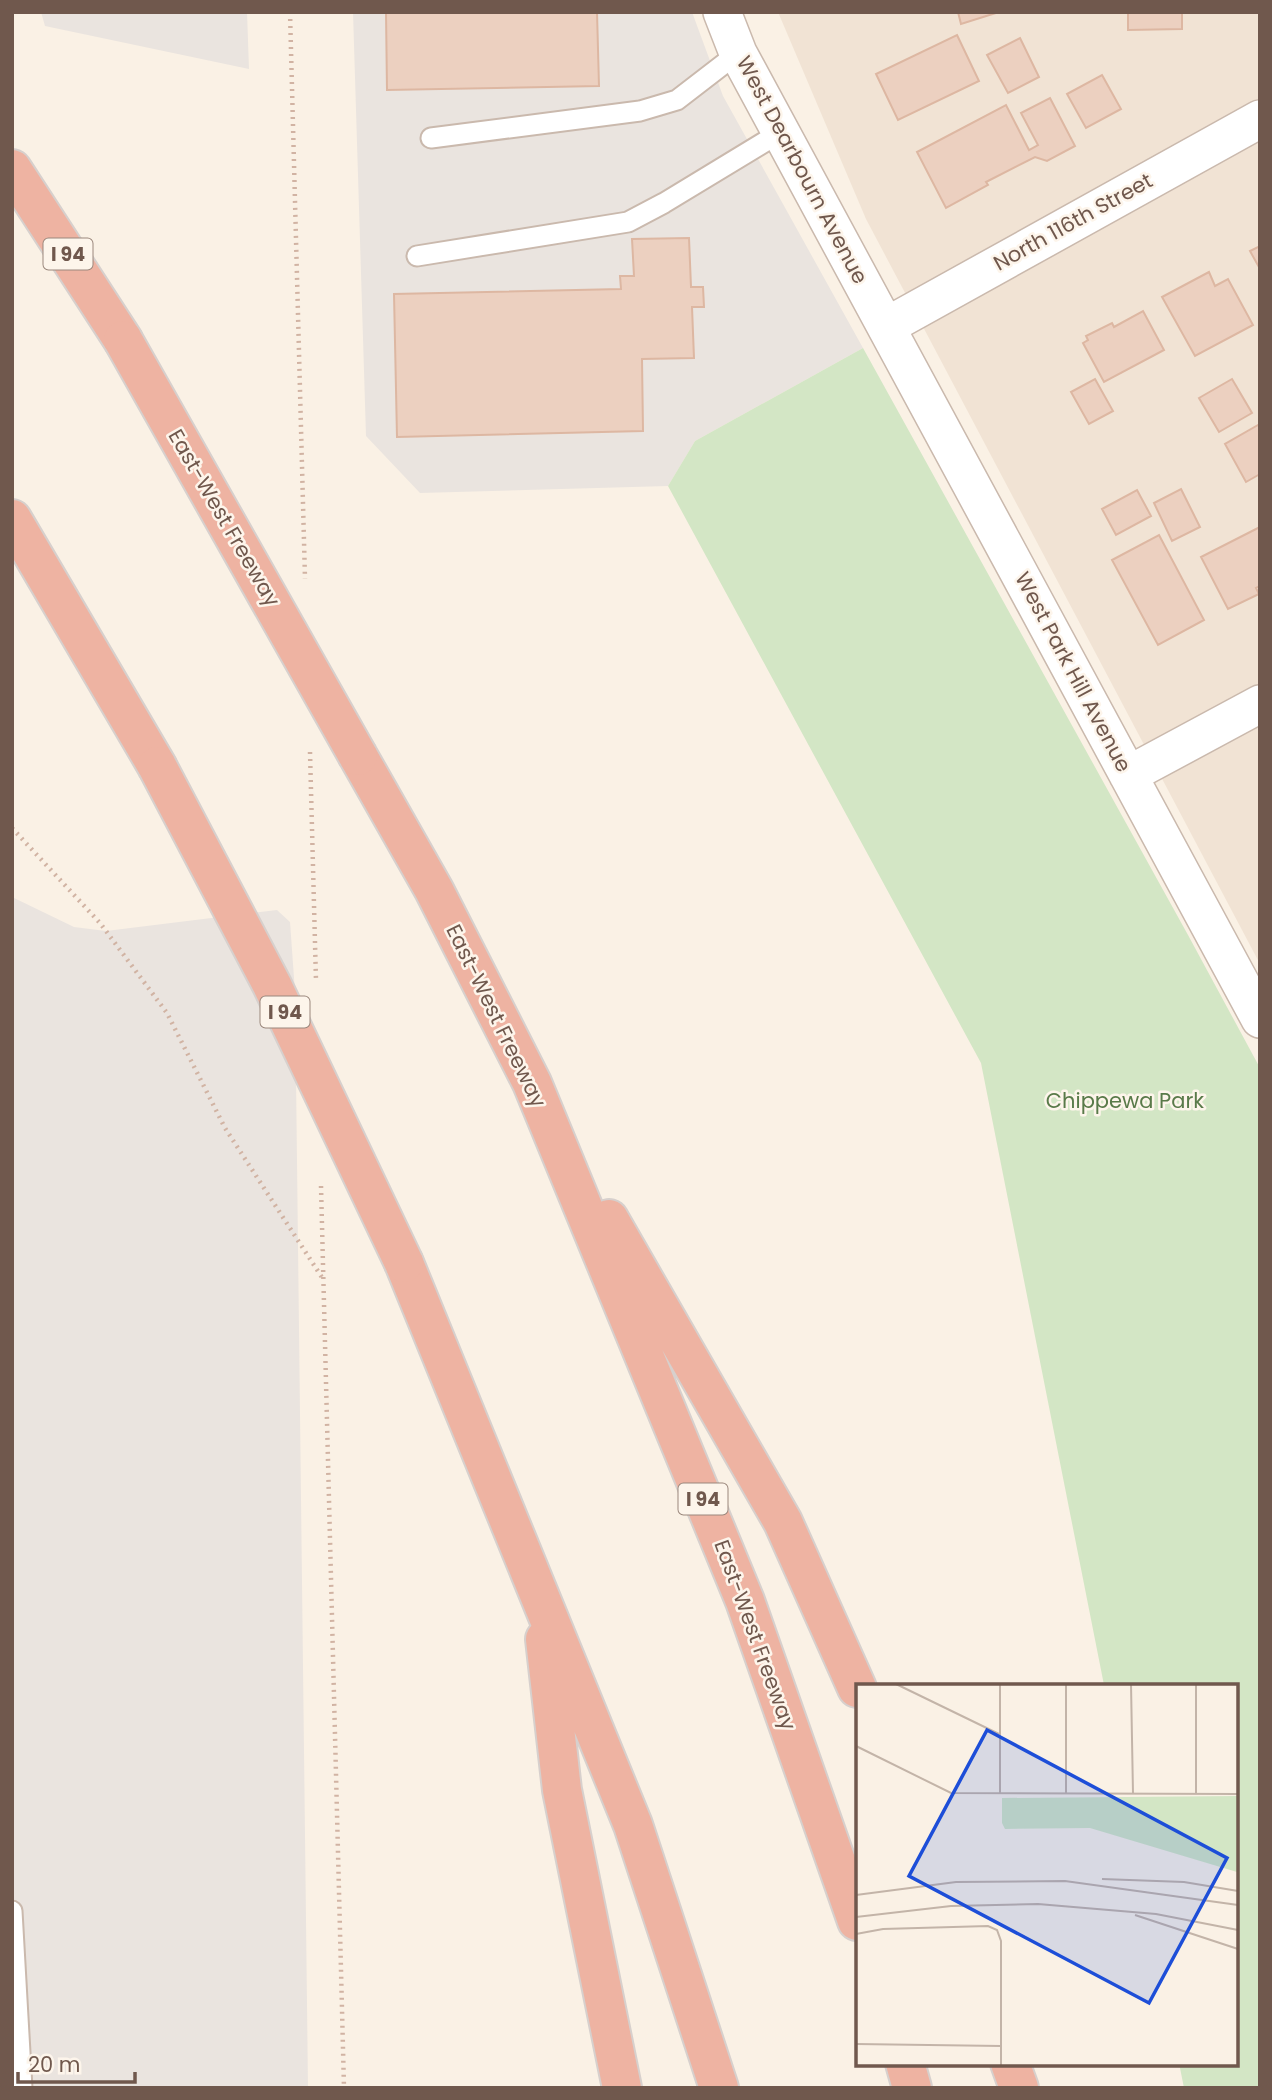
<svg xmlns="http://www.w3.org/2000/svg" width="1272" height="2100" viewBox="0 0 1272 2100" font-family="Poppins,sans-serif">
	<rect width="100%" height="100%" fill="#faf1e5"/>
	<path fill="#f1e3d4" d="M778,12H1260V964L866,219Z"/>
	<path fill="#eae4df" d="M41,12H247L249,69L45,26Z
		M353,12H692L723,96L863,348L695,441L668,486L420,493L366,436Z
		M12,897L74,927L106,931L277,910L290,922L295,992L308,2088H12Z"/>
	<path fill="#d3e6c5" d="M863,348L1188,935L1260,1068V2088H1184L1179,2063H1235V1685H1104L981,1063L668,486L695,441Z"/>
	<path fill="#ecd0c0" stroke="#ddb7a2" stroke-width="2" d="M386,12H597L599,86L387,90Z
		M958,12H999L961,24Z
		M1128,12H1182V29L1128,30Z
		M957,35L979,81L898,120L876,74Z
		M1020,38L1039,77L1008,93L987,55Z
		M1102,75L1121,109L1086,128L1067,94Z
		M1050,98L1075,146L1047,161L1035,157L986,182L988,185L946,208L917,152L1006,105L1029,150L1038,145L1021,113Z
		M689,238L691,287H703L704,307H692L694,358L642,359L643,431L397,437L394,294L621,289L620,276H634L632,239Z
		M1260,246V269L1250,251Z
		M1209,272L1215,286L1228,279L1253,325L1195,356L1162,297Z
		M1143,311L1164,350L1104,382L1083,343L1088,340L1086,336L1112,323L1114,327Z
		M1095,379L1113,411L1089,424L1071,392Z
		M1232,379L1252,413L1219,432L1199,398Z
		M1258,425L1260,428V474L1246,482L1225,444Z
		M1181,489L1200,527L1172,541L1154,503Z
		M1137,490L1151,516L1116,535L1102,509Z
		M1260,527V586L1256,588L1259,594L1228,609L1201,557Z
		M1159,535L1204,620L1158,645L1112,560Z"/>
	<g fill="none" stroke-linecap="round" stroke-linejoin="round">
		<defs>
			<path id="service" d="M431,138L640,111L677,100L738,53
				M417,256L628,222L664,203L781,132
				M12,1911L22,2088"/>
			<path id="minor" d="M722,12L738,53L1260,1019
				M887,326L1260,119
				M1128,775L1260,704"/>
			<path id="motorway" d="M12,169L123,340
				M12,519L157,766
				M358,756L434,890L532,1083L745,1601L857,1921
				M609,1219L783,1522L857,1688
				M404,1263L633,1825L719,2088
				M545,1639L562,1790L622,2088
				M905,2063L912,2088
				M1010,2063L1019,2088"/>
		</defs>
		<use href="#service" stroke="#cab9ad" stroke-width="23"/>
		<use href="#minor" stroke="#cab9ad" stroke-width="40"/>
		<use href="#motorway" stroke="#d7d0cd" stroke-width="42"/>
		<path stroke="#d1b3a3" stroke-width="4.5" stroke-dasharray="2 5" stroke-linecap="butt" d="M290,12L305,579
			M310,752L316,981
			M12,828L100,923L167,1013L225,1128L323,1279
			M321,1186L344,2088"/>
		<use href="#service" stroke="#fff" stroke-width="19"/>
		<use href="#minor" stroke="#fff" stroke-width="37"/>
		<use href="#motorway" stroke="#eeb3a2" stroke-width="38"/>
		<defs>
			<path id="motorway-bridge" d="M123,340L358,756
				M157,766L272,985L404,1263"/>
		</defs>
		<use href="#motorway-bridge" stroke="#d7d0cd" stroke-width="42" stroke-linecap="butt"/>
		<use href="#motorway-bridge" stroke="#eeb3a2" stroke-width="38"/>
	</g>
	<g text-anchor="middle" stroke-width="5" stroke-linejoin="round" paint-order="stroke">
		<g fill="#fdf5eb" stroke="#9a877c" stroke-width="2">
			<rect x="43.5" y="238.5" width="49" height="31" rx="5"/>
			<rect x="260.5" y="996.5" width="49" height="31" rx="5"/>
			<rect x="678.5" y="1483.5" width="49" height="31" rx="5"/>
		</g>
		<g font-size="19" font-weight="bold" fill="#70584d">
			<text x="68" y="261">I 94</text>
			<text x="285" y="1019">I 94</text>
			<text x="703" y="1506">I 94</text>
		</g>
		<g font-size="21" fill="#70584d" stroke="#fdf5eb">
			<text transform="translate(802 170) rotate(62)" y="7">West Dearbourn Avenue</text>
			<text transform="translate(1073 222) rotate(-29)" y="7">North 116th Street</text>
			<text transform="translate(224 518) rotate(60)" y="7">East-West Freeway</text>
			<text transform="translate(1073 672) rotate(62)" y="7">West Park Hill Avenue</text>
			<text transform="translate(496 1016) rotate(64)" y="7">East-West Freeway</text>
			<text transform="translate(755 1635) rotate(70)" y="7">East-West Freeway</text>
		</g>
		<g font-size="21" fill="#597a49" stroke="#fdf5eb">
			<text x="1125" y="1108">Chippewa Park</text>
		</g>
	</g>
	<g transform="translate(856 1684)">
		<rect width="382" height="382" fill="#faf1e5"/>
		<path d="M381,112V188L234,144L149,145L146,139V114Z" fill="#d3e6c5"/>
		<path fill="none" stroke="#c3b4a8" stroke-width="2" d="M40,0L143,50M144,0V110M210,0V110M275,0L277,109M340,0V110M0,62L95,109L382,110M246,195L328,198L382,207M0,211L100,198L209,197L382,221M279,231L382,265M0,233L95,222L182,220L300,230L382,246M0,250L27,245L132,242L141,246L145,257V381M0,360L145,362"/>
		<path fill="#1d4ed8" fill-opacity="0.15" stroke="#1d4ed8" stroke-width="3.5" d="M131,46L371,174L293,319L53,192Z"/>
		<rect width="382" height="382" fill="none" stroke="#70584d" stroke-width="3.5"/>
	</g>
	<rect width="1272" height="2100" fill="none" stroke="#70584d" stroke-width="28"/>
	<path d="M18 2072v10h117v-10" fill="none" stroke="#70584d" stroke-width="3.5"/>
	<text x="28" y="2072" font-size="21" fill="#70584d" stroke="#fdf5eb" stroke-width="5" paint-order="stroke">20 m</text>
</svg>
